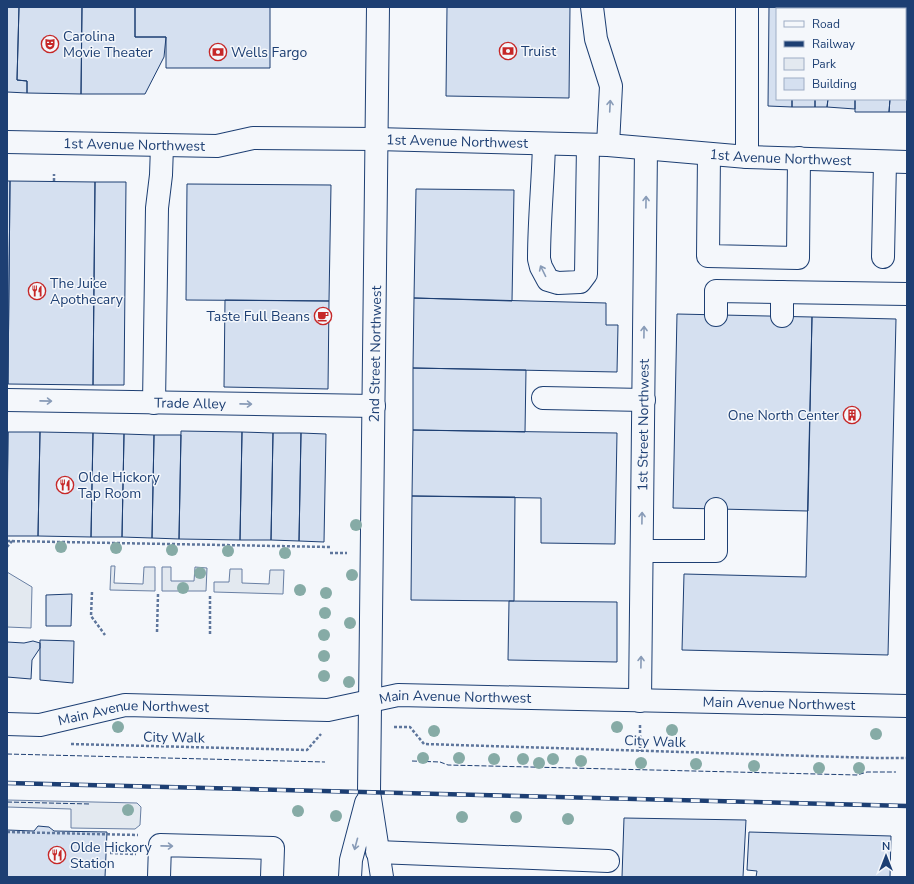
<svg xmlns="http://www.w3.org/2000/svg" width="914" height="884" viewBox="0 0 914 884" font-family="'Nunito Sans',sans-serif">
	<rect width="100%" height="100%" fill="#f4f7fb"/>
	<path fill="#e3e9f0" stroke="#687fa3" d="M111,566H115L114,583L143,584L144,567H155V591L110,590Z
		M162,567H171V581H194L195,567L207,568L206,591H162Z
		M230,569H242V583L269,584L270,570H284L283,594L214,592V582H229Z
		M7,572L32,587L31,628L7,627Z
		M7,800L137,803L141,807L140,825L135,829L71,828V809L7,807Z"/>
	<path fill="#d5e0f0" stroke="#1d3f73" d="M7,7H19L17,80L27,81V93L7,92Z
		M19,7H82L81,94L27,93V81L17,80Z
		M82,7H135V37H166L164,57L145,94H81Z
		M135,7H270V68H166V37H135Z
		M447,7H570L569,98L446,96Z
		M769,7H793V9H777V99H792V107L768,106Z
		M793,7L816,8V9H793Z
		M859,7H895V9H859Z
		M895,7H907V112H889L890,99H905V9H895Z
		M792,99H815V107H792Z
		M815,99H828L827,107H815Z
		M828,99H855V109L827,107Z
		M855,99H890L889,112H855Z
		M7,181H10L8,384H7Z
		M10,181L95,182L93,385L8,384Z
		M95,182H126L124,385H93Z
		M187,184L331,185L329,301L186,300Z
		M416,189L514,190L512,301L414,298Z
		M414,298L606,303V325H618L617,372L413,368Z
		M225,300L329,301L328,389L224,387Z
		M677,314L812,317L808,511L673,508Z
		M812,317L896,319L888,655L682,650L684,574L806,577Z
		M413,368L526,370L525,432L413,430Z
		M413,430L617,433L615,544L541,543V498L412,496Z
		M181,431L242,432L240,540L179,539Z
		M7,432H8L7,513Z
		M8,432H40L38,536H7Z
		M40,432L93,433L91,537L38,536Z
		M242,432L273,433L271,540H240Z
		M93,433L124,434L122,537H91Z
		M273,433H301L299,541L271,540Z
		M301,433L326,434L324,542L299,541Z
		M124,434L154,435L152,538L122,537Z
		M154,435H181L179,539L152,538Z
		M412,496L515,497L514,601L411,600Z
		M72,594L71,626H46V595Z
		M509,601L617,602V662L508,660Z
		M40,640L74,641L73,683L40,680Z
		M33,641L40,643V648L32,660L31,679L7,677V642L24,643Z
		M624,818L746,820L743,877H622Z
		M38,826L49,827L54,831L107,832L105,877H7V830L34,831Z
		M749,832L891,836L890,877H756L757,871L747,870Z"/>
	<g fill="none" stroke-linecap="round" stroke-linejoin="round">
		<defs>
			<g id="minor">
				<path d="M378,7L369,792L382,877"/>
				<path d="M592,7L596,39L611,86L608,145"/>
				<path id="s1" d="M7,142L217,146L253,138L376,139L608,145L747,157L907,162"/>
				<path d="M544,144C543,183 539,221 539,259L541,267L548,280L558,283L580,282L586,274L588,145"/>
				<path d="M709,154L708,256L798,258L799,158"/>
				<path d="M747,157V7"/>
				<path d="M883,257L885,162"/>
				<path d="M782,292V316"/>
				<path d="M716,315V291L907,294"/>
				<path d="M543,398L644,400"/>
				<path id="s2" d="M7,400L374,406"/>
				<path d="M154,403L157,208L161,175L162,146"/>
				<path d="M642,551H716V509"/>
				<path id="s3" d="M640,701L646,149"/>
				<path id="s4" d="M7,724L40,725L125,705L328,710L398,695L907,706"/>
				<path d="M377,852L608,861"/>
				<path d="M159,877L160,845L273,848L272,877"/>
				<path d="M350,877L351,860L366,803"/>
			</g>
		</defs>
		<use href="#minor" stroke="#1d3f73" stroke-width="24"/>
		<path stroke="#5e769c" stroke-width="2.5" stroke-dasharray="3 2" stroke-linecap="butt" d="M54,181V174
			M7,541L330,547
			M7,547L12,541
			M330,553H347
			M92,592L91,616L105,635
			M157,632L158,594
			M210,634V595
			M640,725V751
			M394,727H410L424,744L876,758H907
			M71,744L307,750L321,734
			M7,832L138,835
			M110,853L136,854"/>
		<use href="#minor" stroke="#f4f7fb" stroke-width="22"/>
		<defs>
			<path id="rail" d="M7,783L907,806"/>
		</defs>
		<use href="#rail" stroke="#1d3f73" stroke-width="4.5"/>
		<use href="#rail" stroke="#f4f7fb" stroke-width="3" stroke-dasharray="9" stroke-linecap="butt"/>
		<path stroke="#1d3f73" stroke-width="1" stroke-dasharray="5 2" stroke-linecap="butt" d="M7,754L325,762
			M412,761L440,762L448,765L857,775L867,772H896
			M7,802L90,804"/>
	</g>
	<g fill="#86aba6">
		<circle cx="356" cy="525" r="6"/>
		<circle cx="61" cy="547" r="6"/>
		<circle cx="116" cy="548" r="6"/>
		<circle cx="172" cy="550" r="6"/>
		<circle cx="228" cy="551" r="6"/>
		<circle cx="285" cy="553" r="6"/>
		<circle cx="200" cy="573" r="6"/>
		<circle cx="352" cy="575" r="6"/>
		<circle cx="183" cy="588" r="6"/>
		<circle cx="300" cy="590" r="6"/>
		<circle cx="326" cy="593" r="6"/>
		<circle cx="325" cy="613" r="6"/>
		<circle cx="350" cy="623" r="6"/>
		<circle cx="324" cy="635" r="6"/>
		<circle cx="324" cy="656" r="6"/>
		<circle cx="324" cy="676" r="6"/>
		<circle cx="349" cy="682" r="6"/>
		<circle cx="118" cy="727" r="6"/>
		<circle cx="617" cy="727" r="6"/>
		<circle cx="672" cy="730" r="6"/>
		<circle cx="434" cy="731" r="6"/>
		<circle cx="876" cy="734" r="6"/>
		<circle cx="423" cy="758" r="6"/>
		<circle cx="459" cy="758" r="6"/>
		<circle cx="494" cy="759" r="6"/>
		<circle cx="523" cy="759" r="6"/>
		<circle cx="553" cy="759" r="6"/>
		<circle cx="581" cy="761" r="6"/>
		<circle cx="539" cy="763" r="6"/>
		<circle cx="641" cy="763" r="6"/>
		<circle cx="696" cy="764" r="6"/>
		<circle cx="754" cy="766" r="6"/>
		<circle cx="819" cy="768" r="6"/>
		<circle cx="859" cy="768" r="6"/>
		<circle cx="128" cy="810" r="6"/>
		<circle cx="298" cy="811" r="6"/>
		<circle cx="336" cy="816" r="6"/>
		<circle cx="462" cy="817" r="6"/>
		<circle cx="516" cy="817" r="6"/>
		<circle cx="568" cy="819" r="6"/>
	</g>
	<defs><path id="oneway-shaft" d="M-6 0H5M1.5-3L5.5 0L1.5 3" fill="none" stroke-width="1.6" stroke-linecap="round" stroke-linejoin="round"/></defs>
	<g stroke="#889bb7">
		<use href="#oneway-shaft" transform="translate(610 106) rotate(-87)"/>
		<use href="#oneway-shaft" transform="translate(646 202) rotate(-89)"/>
		<use href="#oneway-shaft" transform="translate(543 271) rotate(-116)"/>
		<use href="#oneway-shaft" transform="translate(644 332) rotate(-89)"/>
		<use href="#oneway-shaft" transform="translate(46 401) rotate(1)"/>
		<use href="#oneway-shaft" transform="translate(246 404) rotate(1)"/>
		<use href="#oneway-shaft" transform="translate(642 518) rotate(-89)"/>
		<use href="#oneway-shaft" transform="translate(641 662) rotate(-89)"/>
		<use href="#oneway-shaft" transform="translate(356 844) rotate(105)"/>
		<use href="#oneway-shaft" transform="translate(167 846) rotate(1)"/>
	</g>
	<defs>
		<symbol id="theatre-ring" viewBox="-11 -11 22 22"><circle r="9.5" fill="#f4f7fb" stroke="#c62828" stroke-width="1.5"/><path d="M-5-5.5Q0-4 5-5.5V0Q5 5 0 6Q-5 5-5 0ZM-3.3-2.5H-1v1.5H-3.3ZM1-2.5H3.3v1.5H1ZM-2.8 1Q0 5.5 2.8 1Z" fill="#c62828"/></symbol>
		<symbol id="bank-ring" viewBox="-11 -11 22 22"><circle r="9.5" fill="#f4f7fb" stroke="#c62828" stroke-width="1.5"/><path d="M-6-4H6V4H-6ZM0-2.3a2.3 2.3 0 1 0 0 4.6a2.3 2.3 0 1 0 0-4.6Z" fill="#c62828"/></symbol>
		<symbol id="restaurant-ring" viewBox="-11 -11 22 22"><circle r="9.5" fill="#f4f7fb" stroke="#c62828" stroke-width="1.5"/><path d="M-5-6h1v4h1v-4h1v4h1v-4h1v5L-1.5 .5V6h-2V.5L-5-1ZM5-6V6H3V1.5H1.5Q1.5-4 5-6Z" fill="#c62828"/></symbol>
		<symbol id="cafe-ring" viewBox="-11 -11 22 22"><circle r="9.5" fill="#f4f7fb" stroke="#c62828" stroke-width="1.5"/><path d="M-5.5-4.5H6V0H3Q3 3.5 0 3.5H-2.5Q-5.5 3.5-5.5 0ZM3-3.2v2h1.7v-2ZM-6 4.5H4V6H-6Z" fill="#c62828"/></symbol>
		<symbol id="building-ring" viewBox="-11 -11 22 22"><circle r="9.5" fill="#f4f7fb" stroke="#c62828" stroke-width="1.5"/><path d="M-4-6H4V6H1V3H-1V6H-4ZM-2.5-4.3h1.7v1.8h-1.7ZM.8-4.3h1.7v1.8H.8ZM-2.5-1h1.7V.8h-1.7ZM.8-1h1.7V.8H.8Z" fill="#c62828"/></symbol>
	</defs>
	<g fill-rule="evenodd">
		<use href="#theatre-ring" x="40" y="34" width="20" height="20"/>
		<use href="#bank-ring" x="498" y="41" width="20" height="20"/>
		<use href="#bank-ring" x="208" y="42" width="20" height="20"/>
		<use href="#restaurant-ring" x="27" y="281" width="20" height="20"/>
		<use href="#cafe-ring" x="313" y="306" width="20" height="20"/>
		<use href="#building-ring" x="842" y="405" width="20" height="20"/>
		<use href="#restaurant-ring" x="55" y="475" width="20" height="20"/>
		<use href="#restaurant-ring" x="47" y="845" width="20" height="20"/>
	</g>
	<g text-anchor="middle" stroke-width="3" stroke-linejoin="round" paint-order="stroke">
		<g font-size="14" fill="#1d3f73" stroke="#f4f7fb" text-anchor="start">
			<text x="63" y="41">Carolina<tspan x="63" dy="16">Movie Theater</tspan></text>
			<text x="521" y="56">Truist</text>
			<text x="231" y="57">Wells Fargo</text>
			<text x="50" y="288">The Juice<tspan x="50" dy="16">Apothecary</tspan></text>
			<text x="310" y="321" text-anchor="end">Taste Full Beans</text>
			<text x="839" y="420" text-anchor="end">One North Center</text>
			<text x="78" y="482">Olde Hickory<tspan x="78" dy="16">Tap Room</tspan></text>
			<text x="70" y="852">Olde Hickory<tspan x="70" dy="16">Station</tspan></text>
		</g>
		<g font-size="14" fill="#1d3f73" stroke="#f4f7fb">
			<text dy="5" stroke="none"><textPath href="#s1" startOffset="451">1st Avenue Northwest</textPath></text>
			<text dy="5" stroke="none"><textPath href="#s1" startOffset="127">1st Avenue Northwest</textPath></text>
			<text dy="5" stroke="none"><textPath href="#s1" startOffset="775">1st Avenue Northwest</textPath></text>
			<text transform="translate(375 354) rotate(-89)" y="5">2nd Street Northwest</text>
			<text dy="5" stroke="none"><textPath href="#s2" startOffset="183">Trade Alley</textPath></text>
			<text dy="5" stroke="none"><textPath href="#s3" startOffset="276">1st Street Northwest</textPath></text>
			<text dy="5" stroke="none"><textPath href="#s4" startOffset="452">Main Avenue Northwest</textPath></text>
			<text dy="5" stroke="none"><textPath href="#s4" startOffset="776">Main Avenue Northwest</textPath></text>
			<text dy="5" stroke="none"><textPath href="#s4" startOffset="128">Main Avenue Northwest</textPath></text>
			<text transform="translate(174 737) rotate(1)" y="5">City Walk</text>
			<text transform="translate(655 741) rotate(2)" y="5">City Walk</text>
		</g>
	</g>
	<rect width="914" height="884" fill="none" stroke="#1d3f73" stroke-width="16"/>
	<rect x="776" y="8" width="130" height="92" fill="#f4f7fb" stroke="#9eadc5"/>
	<rect x="784" y="21" width="20" height="6" fill="#f4f7fb" stroke="#9eadc5"/>
	<text x="812" y="28" font-size="12" fill="#1d3f73">Road</text>
	<rect x="784" y="41" width="20" height="6" fill="#1d3f73" stroke="#9eadc5"/>
	<text x="812" y="48" font-size="12" fill="#1d3f73">Railway</text>
	<rect x="784" y="58" width="20" height="12" fill="#e3e9f0" stroke="#9eadc5"/>
	<text x="812" y="68" font-size="12" fill="#1d3f73">Park</text>
	<rect x="784" y="78" width="20" height="12" fill="#d5e0f0" stroke="#9eadc5"/>
	<text x="812" y="88" font-size="12" fill="#1d3f73">Building</text>
	<g transform="translate(886 856)" stroke="#f4f7fb" stroke-width="3" paint-order="stroke">
	<path d="M0-3L7 15L0 10L-7 15Z" fill="#1d3f73"/>
	<text y="-6" font-size="11" font-weight="bold" text-anchor="middle" fill="#1d3f73">N</text>
	</g>
</svg>
